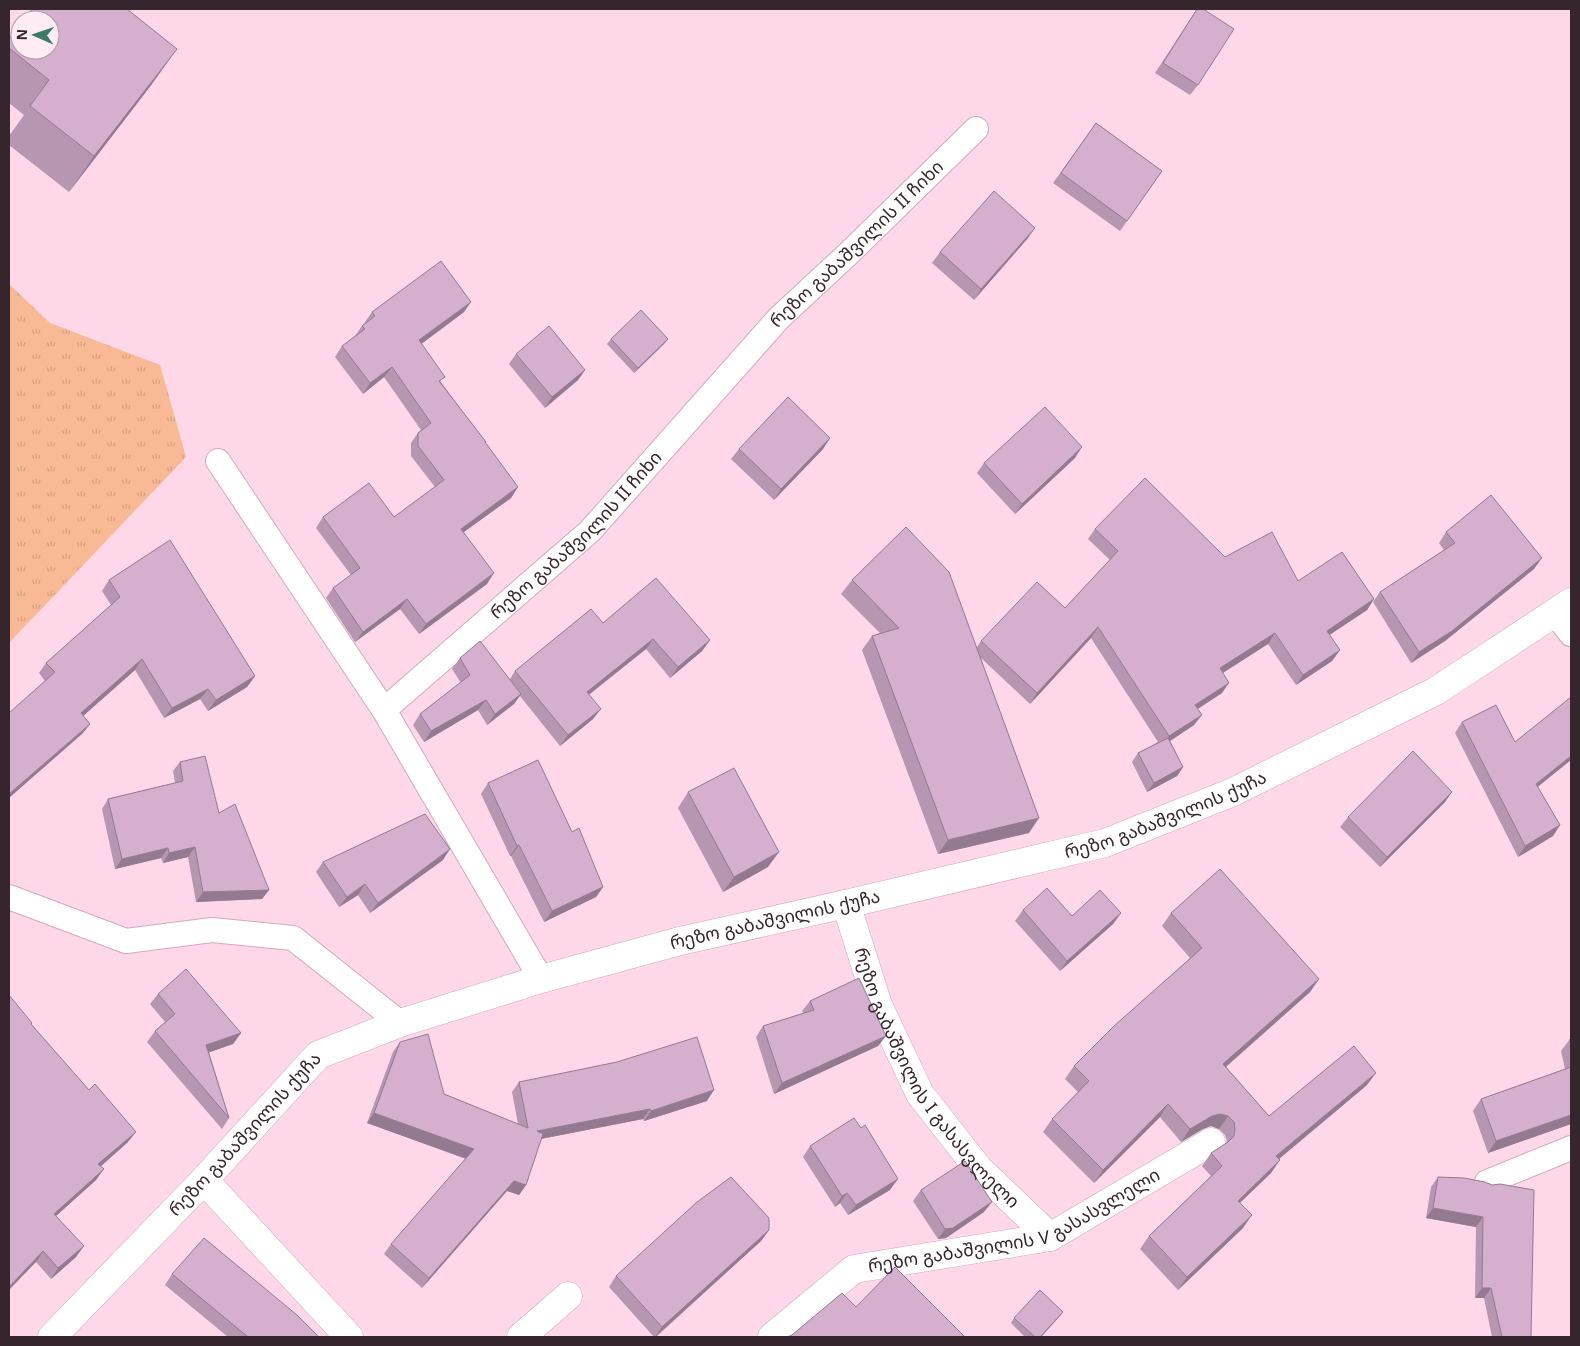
<svg xmlns="http://www.w3.org/2000/svg" width="1580" height="1346" viewBox="0 0 1580 1346" font-family="'Noto Sans','Noto Sans Georgian',sans-serif">
	<defs>
		<pattern id="grass-tufts" width="24" height="20" patternUnits="userSpaceOnUse" patternTransform="scale(1.25)"><rect width="24" height="20" fill="#f9b994"/><path d="M3 7l-1-3M5 7V3M7 7l1-3M15 17l-1-3M17 17v-4M19 17l1-3" fill="none" stroke="#d69f80"/></pattern>
	</defs>
	<rect width="100%" height="100%" fill="#fed8e8"/>
	<path fill="url(#grass-tufts)" d="M9,284L50,323L160,365L186,457L9,643Z"/>
	<g fill="none" stroke-linecap="round" stroke-linejoin="round">
		<defs>
			<g id="lane">
				<path d="M218,461L384,710L541,979"/>
				<path d="M1555,613L1571,634"/>
				<path id="s1" d="M384,710L590,531L779,318L847,255L976,129"/>
				<path d="M9,897L126,941L212,930L293,938L400,1023"/>
				<path d="M1487,1182L1571,1148"/>
			</g>
			<g id="street">
				<path id="s2" d="M846,904L878,1005L920,1094L978,1168L1050,1237"/>
				<path d="M204,1180L349,1337"/>
				<path id="s3" d="M52,1337L204,1180L318,1055L400,1023L541,979L680,941L846,904L1105,843L1233,792L1436,691L1571,602"/>
				<path d="M521,1337L568,1296"/>
				<path id="s4" d="M772,1337L854,1269L1050,1237L1211,1142"/>
			</g>
		</defs>
		<use href="#lane" stroke="#d5a8bb" stroke-width="26"/>
		<use href="#street" stroke="#d5a8bb" stroke-width="29"/>
		<use href="#lane" stroke="#fff" stroke-width="24"/>
		<use href="#street" stroke="#fff" stroke-width="28"/>
	</g>
	<path fill="#b696b1" d="M1197,9L1198,85L1190,95L1155,73Z
		M9,39L152,84L69,192L9,145V136L24,115L9,103Z
		M1096,123L1162,171L1120,231L1053,183Z
		M1028,238L974,300L932,263L940,252Z
		M372,312H464L421,344L441,382L518,487L511,498L464,532L487,584L419,634L400,609L355,642L326,598L333,588L351,575L316,528L323,517H394L435,487L411,456V443L418,433L421,430L384,377L363,394L335,357L342,346L355,336L362,326L365,323V322Z
		M611,339H668L664,344L634,373L607,344Z
		M516,354L585,370L578,380L545,408L509,364Z
		M830,438L823,449L774,500L731,459L739,449Z
		M1075,458L1015,514L977,473L984,463Z
		M1095,529L1225,557L1298,581L1374,599L1367,610L1329,635L1340,650L1332,661L1296,685L1268,644L1223,673L1222,693L1198,709L1194,725L1170,741L1183,767L1177,776L1147,792L1132,762L1138,753L1158,742L1091,638L1030,704L981,658L1029,833L938,854L862,650L872,636L880,633L841,594L852,580L977,647L981,641L1065,608L1110,560L1088,539Z
		M1446,532L1534,569L1445,641L1411,663L1373,602L1380,592L1444,550L1439,543Z
		M109,580L255,676L247,687L208,711L200,699L164,718L135,670L83,716L90,724L82,734L45,681L39,673L46,663L111,605L102,591Z
		M603,623L710,640L702,651L670,678L646,649L589,695L593,719L560,746L520,696L514,704L487,725L478,710L424,742L413,725L420,714L461,683L452,669L460,658L510,679L515,671Z
		M1462,722L1538,787L1560,825L1553,836L1518,857L1455,733Z
		M180,762L219,813L269,890L262,899L196,902L188,857L163,863L161,858L115,869L102,809L108,799L175,783L173,771Z
		M488,783L572,832L603,887L596,897L544,922L511,856H510L481,794Z
		M688,792L768,867L723,892L678,808Z
		M1445,802L1380,867L1340,827L1348,817Z
		M443,860L370,913L358,895L339,907L316,872L323,862Z
		M1023,910L1072,916L1121,913L1113,924L1060,971L1015,921Z
		M1171,913L1319,979L1310,992L1226,1067L1269,1116L1367,1085L1279,1159L1271,1173L1240,1203L1243,1228L1178,1290L1140,1249L1149,1236L1211,1176L1202,1166L1211,1153L1226,1144L1227,1141L1225,1135L1219,1129L1211,1126L1203,1129L1181,1142L1160,1117L1094,1183L1043,1132L1052,1119L1078,1092L1065,1079L1074,1066L1190,958L1162,926Z
		M158,994L241,1033L233,1044L209,1052L229,1118L222,1129L147,1042L155,1031L165,1022L150,1004Z
		M810,1001L886,1036L878,1046L774,1094L756,1037L763,1026L803,1013L802,1011Z
		M31,1024L128,1142L101,1166L96,1180L56,1216L76,1257L51,1279L36,1262Z
		M1570,1039H1571V1124L1488,1153L1473,1111L1481,1099L1565,1069L1561,1051Z
		M400,1042L444,1094L518,1124L512,1092L519,1082L707,1101L644,1121L643,1119L541,1139L526,1185L519,1195L507,1191L422,1288L384,1254L391,1244L466,1159L367,1123L393,1052Z
		M810,1146L890,1190L848,1215L840,1203L835,1207L803,1157Z
		M1438,1177L1485,1182L1531,1337H1492L1484,1298H1475L1476,1227L1426,1218L1431,1187Z
		M921,1190L984,1212L946,1238L938,1239L913,1201Z
		M769,1230L761,1241L656,1337H654L609,1287L616,1276Z
		M172,1274L319,1337H228L165,1285Z
		M1063,1312L1059,1317L1041,1337H1025L1011,1323L1014,1318Z"/>
	<path fill="#947a90" d="M177,49L152,84L69,192L94,156Z
		M1035,228L1028,238L974,300L981,289Z
		M471,302L464,312L412,351L419,340Z
		M668,339L664,344L634,373L638,368Z
		M392,367L384,377L363,394L370,383Z
		M585,370L578,380L545,408L552,397Z
		M830,438L823,449L774,500L781,489Z
		M1082,447L1075,458L1015,514L1022,504Z
		M518,487L511,498L454,539L461,529Z
		M1542,558L1534,569L1445,641L1411,663L1419,652Z
		M494,573L487,584L419,634L426,624Z
		M407,599L400,609L355,642L363,632Z
		M1374,599L1367,610L1319,642L1327,631Z
		M1098,627L1091,638L1030,704L1037,693Z
		M1275,633L1268,644L1213,679L1220,668Z
		M653,639L646,649L579,702L587,692Z
		M710,640L702,651L670,678L678,667Z
		M1340,650L1332,661L1296,685L1303,675Z
		M142,659L135,670L74,724L81,713Z
		M255,676L247,687L208,711L216,700Z
		M1229,683L1222,693L1188,715L1195,705Z
		M208,689L200,699L164,718L172,708Z
		M521,694L514,704L487,725L495,714Z
		M486,700L478,710L424,742L431,731Z
		M601,709L593,719L560,746L568,735Z
		M1202,715L1194,725L1161,747L1169,736Z
		M90,724L82,734L9,798V794Z
		M1571,756V760L1529,794L1536,784Z
		M1183,767L1177,776L1147,792L1154,783Z
		M1452,792L1445,802L1380,867L1387,857Z
		M1039,818L1029,833L938,854L948,840Z
		M1560,825L1553,836L1518,857L1525,846Z
		M519,845L511,856H510L517,846Z
		M195,847L188,857L163,863L169,853Z
		M168,848L161,858L115,869L122,859Z
		M450,849L443,860L370,913L378,903Z
		M779,852L768,867L723,892L734,877Z
		M365,884L358,895L339,907L347,897Z
		M603,887L596,897L544,922L552,911Z
		M269,890L262,899L196,902L203,892Z
		M1121,913L1113,924L1060,971L1067,961Z
		M1319,979L1310,992L1214,1077L1223,1064Z
		M241,1033L233,1044L199,1056L206,1045Z
		M886,1036L878,1046L774,1094L782,1083Z
		M1376,1073L1367,1085L1267,1169L1276,1156Z
		M714,1090L707,1101L644,1121L651,1111Z
		M1168,1104L1160,1117L1094,1183L1103,1170Z
		M650,1109L643,1119L530,1141L537,1131Z
		M374,1113L474,1149L467,1159L367,1123Z
		M1220,1114L1228,1116L1219,1129L1211,1126L1203,1129L1181,1142L1190,1129L1212,1116Z
		M1571,1115V1124L1488,1153L1496,1141Z
		M136,1132L128,1142L91,1175L98,1164Z
		M1280,1160L1271,1173L1229,1213L1238,1201Z
		M104,1169L96,1180L47,1224L54,1214Z
		M898,1179L890,1190L848,1215L856,1205Z
		M514,1181L526,1185L519,1195L507,1191L422,1288L429,1278Z
		M847,1193L840,1203L835,1207L842,1196Z
		M992,1202L984,1212L946,1238L938,1239L945,1229Z
		M1433,1208L1483,1217L1476,1227L1426,1218Z
		M1252,1215L1243,1228L1178,1290L1187,1277Z
		M769,1230L761,1241L655,1337L662,1327Z
		M84,1246L76,1257L51,1279L58,1268Z
		M43,1251L36,1262L9,1290V1287Z
		M1482,1288H1491L1484,1298H1475Z
		M1063,1312L1059,1317L1041,1337H1040Z"/>
	<path fill="#d4afce" stroke="#947a90" d="M32,9H127L177,49L94,156L30,106L49,80L9,48V39L20,25V50H50V20H24Z
		M1197,9H1203L1234,29L1198,85L1163,63Z
		M1096,123L1162,171L1127,221L1061,173Z
		M994,191L1035,228L981,289L940,252Z
		M441,261L471,302L419,340L445,377L439,381L486,442H485L518,487L461,529L494,573L426,624L407,599L363,632L333,588L360,568L323,517L369,483L394,517L444,480L418,446V433L431,423L392,367L370,383L342,346L365,329L362,326L375,316L372,312Z
		M641,310L668,339L638,368L611,339Z
		M549,326L585,370L552,397L516,354Z
		M788,397L830,438L781,489L739,449Z
		M1045,407L1082,447L1022,504L984,463Z
		M1145,478L1225,557L1272,532L1298,581L1342,552L1374,599L1327,631L1340,650L1303,675L1275,633L1220,668L1229,683L1195,705L1202,715L1169,736L1098,627L1037,693L981,641L1037,582L1065,608L1118,551L1095,529Z
		M1491,495L1542,558L1452,631L1419,652L1380,592L1455,543L1446,532Z
		M906,527L949,572L1039,818L948,840L872,636L899,628L852,580Z
		M170,540L255,676L216,700L208,689L172,708L142,659L81,713L90,724L9,794V713L55,672L46,663L120,597L109,580Z
		M656,578L710,640L678,667L653,639L587,692L601,709L568,735L515,671L591,609L603,623Z
		M480,641L521,694L495,714L486,700L431,731L420,714L470,675L460,658Z
		M1571,697V756L1536,784L1560,825L1525,846L1462,722L1496,705L1515,742Z
		M1168,738L1183,767L1154,783L1138,753Z
		M1413,751L1452,792L1387,857L1348,817Z
		M205,756L219,813L235,804L269,890L203,892L195,847L169,853L168,848L122,859L108,799L183,781L180,762Z
		M538,760L572,832L579,828L603,887L552,911L519,845L517,846L488,783Z
		M734,768L779,852L734,877L688,792Z
		M425,814L450,849L378,903L365,884L347,897L323,862Z
		M1220,869L1319,979L1223,1064L1269,1116L1354,1046L1376,1073L1276,1156L1280,1160L1238,1201L1252,1215L1187,1277L1149,1236L1222,1166L1211,1153L1228,1142L1234,1136L1235,1129L1234,1122L1228,1116L1220,1114L1212,1116L1190,1129L1168,1104L1103,1170L1052,1119L1089,1081L1074,1066L1114,1026L1202,948L1171,913Z
		M1047,888L1072,916L1100,890L1121,913L1067,961L1023,910Z
		M186,969L241,1033L206,1045L229,1118L155,1031L175,1014L158,994Z
		M859,978L886,1036L782,1083L763,1026L814,1010L810,1001Z
		M9,995L32,1023L31,1024L89,1090L95,1084L136,1132L98,1164L104,1169L54,1214L84,1246L58,1268L43,1251L9,1287Z
		M428,1034L444,1094L528,1128L519,1082L617,1062L697,1037L714,1090L651,1111L650,1109L537,1131L543,1134L526,1185L514,1181L429,1278L391,1244L474,1149L374,1113L400,1042Z
		M1570,1039H1571V1048Z
		M1571,1067V1115L1496,1141L1481,1099Z
		M854,1118L861,1128L865,1125L898,1179L856,1205L847,1193L842,1196L810,1146Z
		M965,1161L992,1202L953,1228L945,1229L921,1190Z
		M731,1177L769,1218V1230L662,1327L616,1276L697,1202Z
		M1438,1177L1464,1178L1485,1182L1492,1185L1500,1184L1534,1190L1531,1337H1502L1491,1288H1482L1483,1217L1433,1208Z
		M204,1238L297,1315L319,1337H248L172,1274Z
		M895,1267L965,1337H787L792,1335L842,1293L856,1307Z
		M1040,1290L1063,1312L1040,1337H1035L1014,1318Z"/>
	<g text-anchor="middle" stroke-width="5" stroke-linejoin="round" paint-order="stroke">
		<g font-size="18" fill="#36252c" stroke="#ffebf3">
			<text dy="6" stroke="none"><textPath href="#s1" startOffset="665">რეზო გაბაშვილის II ჩიხი</textPath></text>
			<text dy="6" stroke="none"><textPath href="#s1" startOffset="260">რეზო გაბაშვილის II ჩიხი</textPath></text>
			<text dy="6" stroke="none"><textPath href="#s3" startOffset="1270">რეზო გაბაშვილის ქუჩა</textPath></text>
			<text dy="6" stroke="none"><textPath href="#s3" startOffset="865">რეზო გაბაშვილის ქუჩა</textPath></text>
			<text dy="6" stroke="none"><textPath href="#s2" startOffset="199">რეზო გაბაშვილის I გასასვლელი</textPath></text>
			<text dy="6" stroke="none"><textPath href="#s3" startOffset="280">რეზო გაბაშვილის ქუჩა</textPath></text>
			<text dy="6" stroke="none"><textPath href="#s4" startOffset="276">რეზო გაბაშვილის V გასასვლელი</textPath></text>
		</g>
	</g>
	<rect width="1580" height="1346" fill="none" stroke="#36252c" stroke-width="20"/>
	<g transform="translate(35 35) rotate(272)"><circle r="24" fill="#ffebf3" stroke="#af9ca3"/>
	<path d="M0-4L9 19L0 12L-9 19Z" fill="#3b7a67"/>
	<text y="-8" font-size="14" font-weight="bold" text-anchor="middle" fill="#36252c">N</text>
	</g>
</svg>
